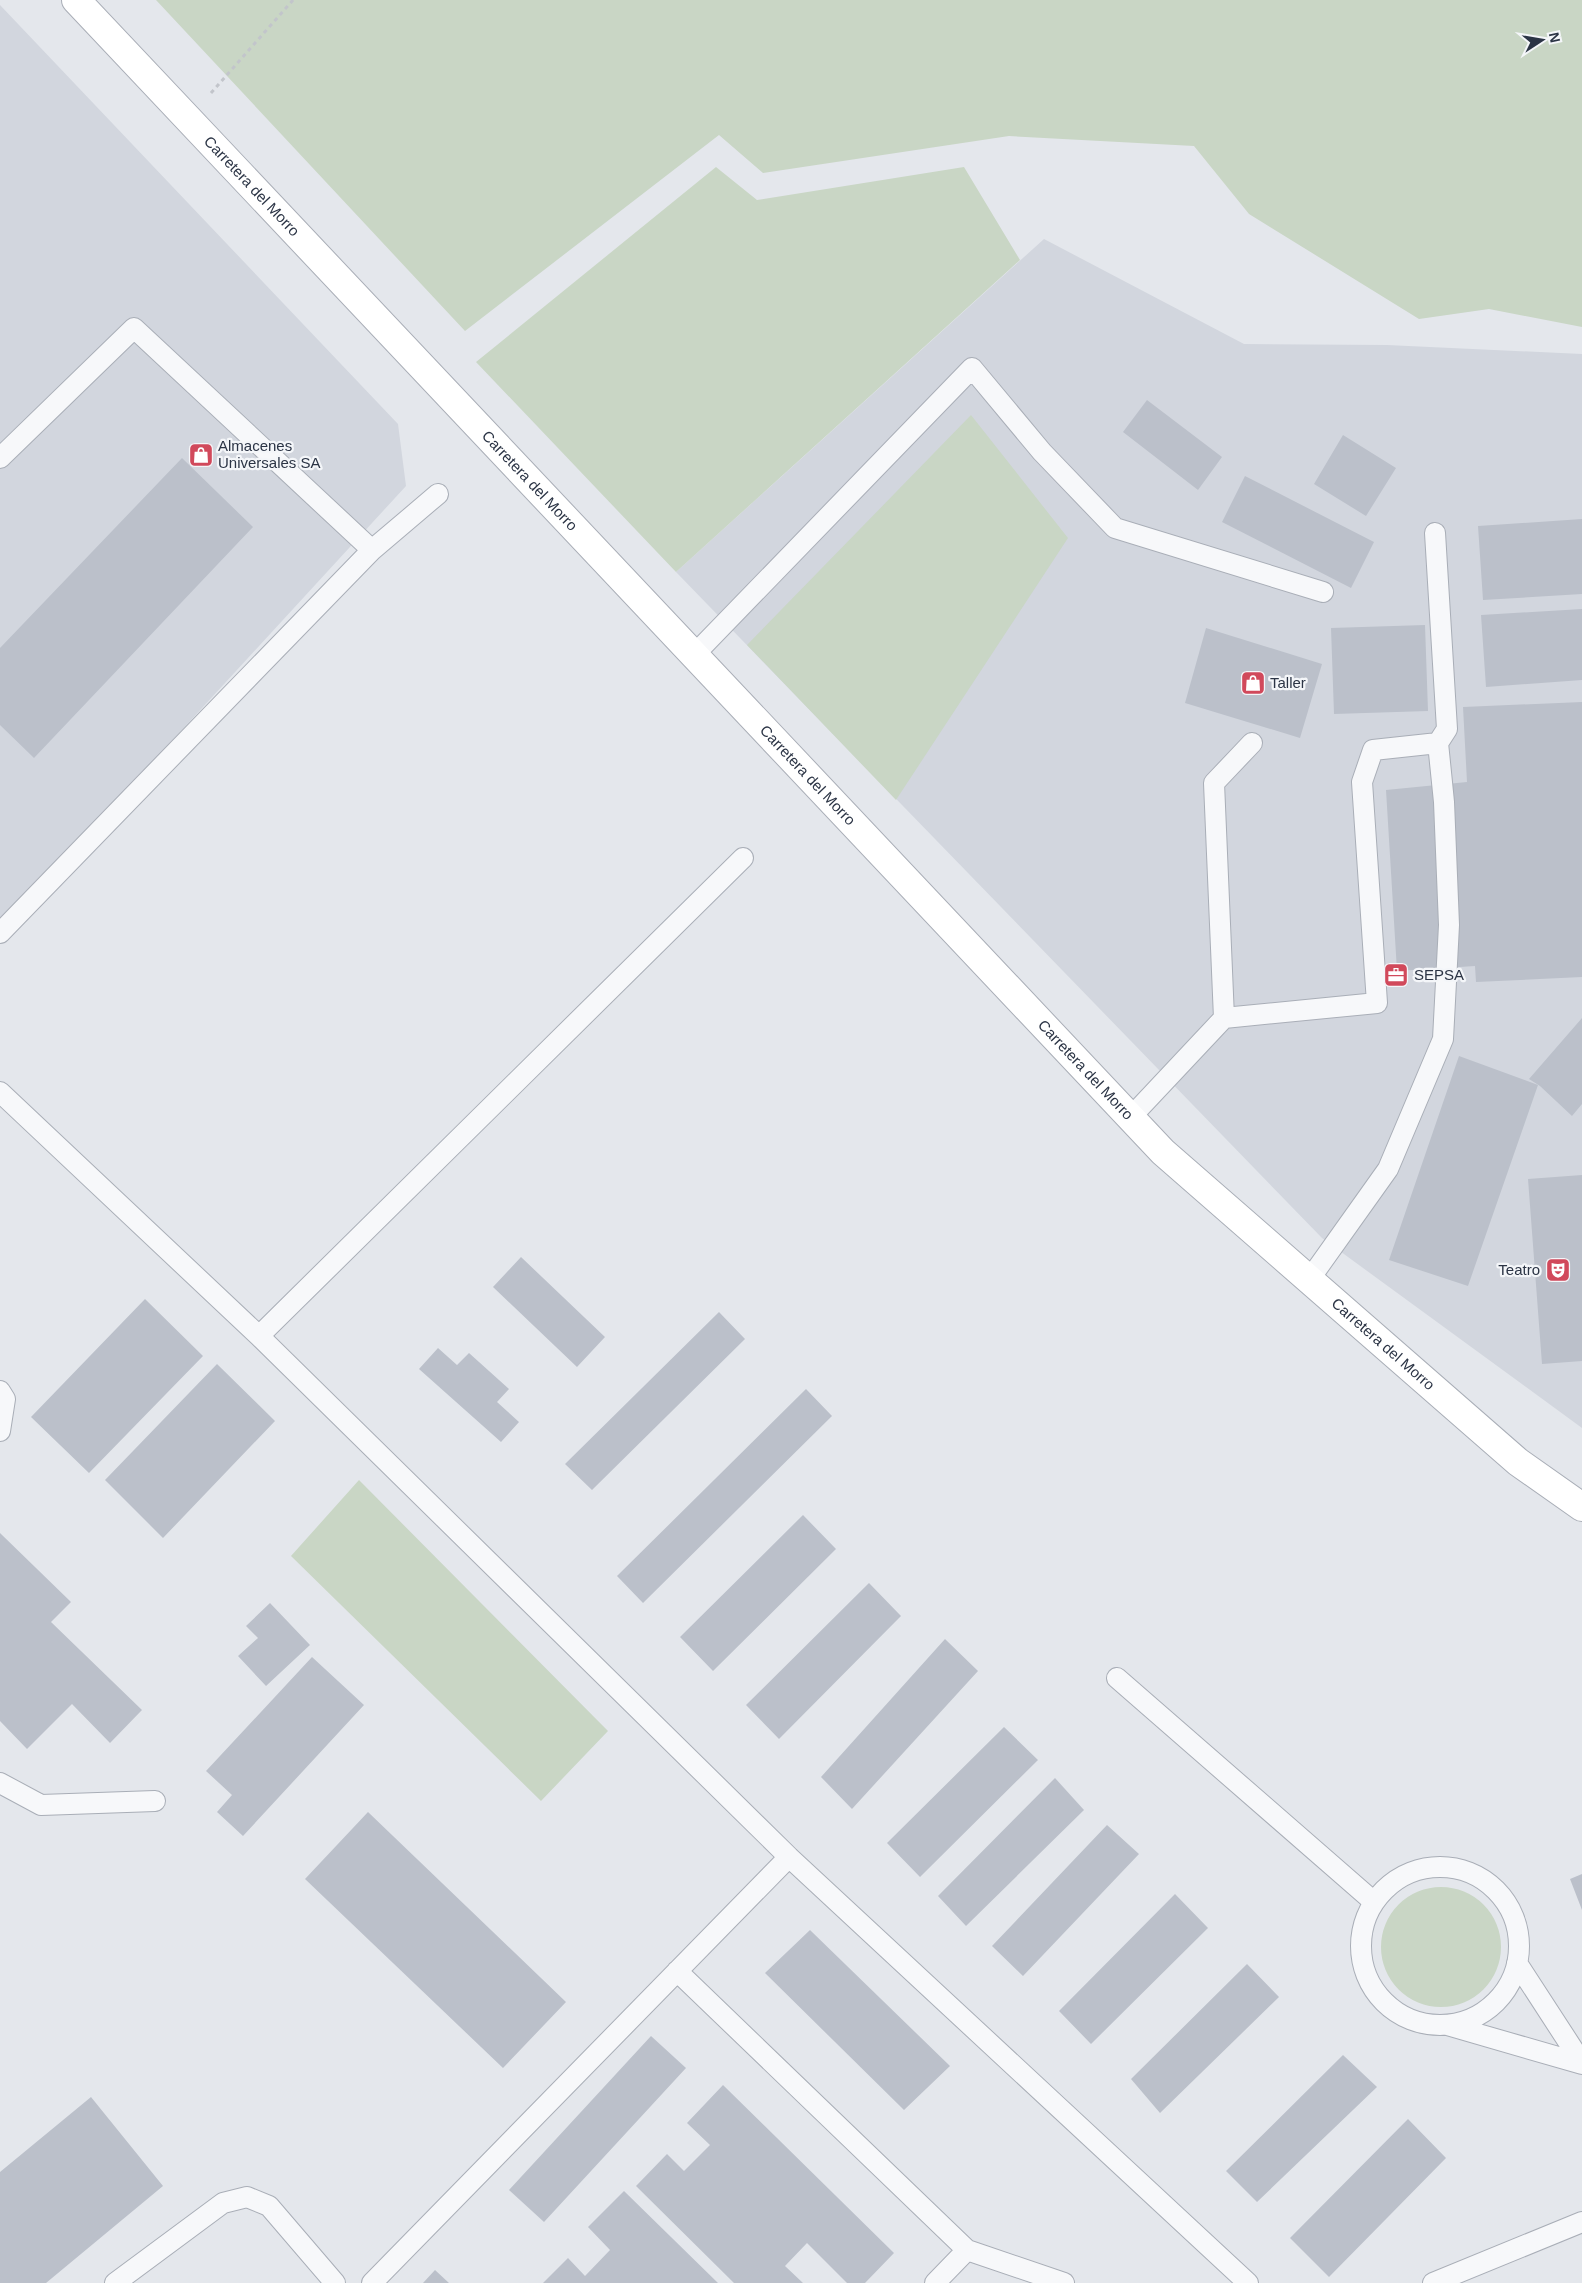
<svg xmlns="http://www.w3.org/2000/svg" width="1582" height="2283" viewBox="0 0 1582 2283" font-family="Helvetica,sans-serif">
	<rect width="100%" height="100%" fill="#e4e7ec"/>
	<path fill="#d2d6de" d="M0,5L398,424L406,486L0,928Z
		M1044,239L1244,344L1387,345L1582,354V1428L1322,1238L676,572Z"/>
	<path fill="#c9d6c5" d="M156,0H1582V327L1489,309L1419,319L1249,214L1194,146L1009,136L763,173L719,135L465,331Z
		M716,167L757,200L964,167L1020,260L676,572L476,362Z
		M971,415L1068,538L896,800L747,645Z
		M359,1480L608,1731L541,1801L291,1556Z
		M1381 1947a60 60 0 1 1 120 0a60 60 0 1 1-120 0Z"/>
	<path fill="#bbc0ca" d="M1147,400L1222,457L1198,490L1123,432Z
		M1343,435L1396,468L1366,516L1314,484Z
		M182,458L253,527L34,758L0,725V648Z
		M1245,476L1374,542L1351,588L1222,522Z
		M1582,519V594L1483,600L1478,526Z
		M1582,609V680L1486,687L1481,615Z
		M1425,625L1428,711L1334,714L1331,628Z
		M1206,628L1322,664L1300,738L1185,703Z
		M1582,702V977L1476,982L1475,966L1397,971L1386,790L1467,782L1463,707Z
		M1582,1018V1104L1572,1116L1540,1086L1529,1079Z
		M1459,1056L1538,1085L1468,1286L1389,1260Z
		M1582,1175V1361L1542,1364L1528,1179Z
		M521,1257L605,1337L577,1367L493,1287Z
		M145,1299L203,1356L89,1473L31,1417Z
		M719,1312L745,1339L592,1490L565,1464Z
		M438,1348L457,1365L469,1353L509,1389L497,1402L519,1422L501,1442L419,1369Z
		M217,1364L275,1421L163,1538L105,1480Z
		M806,1389L832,1416L643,1603L617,1576Z
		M803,1515L836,1549L713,1671L680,1637Z
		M0,1533L71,1602L51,1622L142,1710L110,1743L72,1704L27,1749L0,1721Z
		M869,1583L901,1616L779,1739L746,1705Z
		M270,1603L310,1645L266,1686L238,1656L258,1638L246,1626Z
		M945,1639L978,1671L852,1809L821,1777Z
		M312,1657L364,1705L243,1836L217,1812L232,1795L206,1771Z
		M1004,1727L1038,1760L920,1877L887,1843Z
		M1055,1778L1084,1810L966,1926L938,1896Z
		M368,1812L566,2002L503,2068L305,1879Z
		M1107,1825L1139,1854L1023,1976L992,1946Z
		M1582,1874V1910L1570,1879Z
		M1175,1894L1208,1928L1091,2044L1059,2011Z
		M810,1930L950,2066L904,2110L765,1973Z
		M1247,1964L1279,1997L1160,2113L1131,2079Z
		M651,2036L686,2068L544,2222L509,2190Z
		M1343,2055L1377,2087L1257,2202L1226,2171Z
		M723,2085L894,2253L865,2283H847L807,2243L785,2266L803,2283H734L636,2186L667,2154L684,2171L710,2145L687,2123Z
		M91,2097L163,2186L46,2283H0V2172Z
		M1408,2119L1446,2158L1329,2277L1290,2238Z
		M624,2191L718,2283H543L568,2258L585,2276L610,2250L588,2227Z
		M435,2270L449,2283H423Z"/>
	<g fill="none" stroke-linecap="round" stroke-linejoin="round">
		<defs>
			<path id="lane" d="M0,458L134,328L372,550
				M1435,533L1447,729L1438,743
				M693,656L972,368L1042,452L1115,528L1323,592
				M1252,743L1214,783L1224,1018L1377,1003L1362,782L1373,750L1438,743L1444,802L1449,925L1443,1039L1388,1169L1309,1280
				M0,933L372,550L438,494
				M0,1092L259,1336L789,1857L1248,2283
				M1130,1118L1224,1018
				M259,1336L743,858
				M0,1391L5,1399L0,1431
				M1117,1678L1374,1902
				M0,1783L41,1805L155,1801
				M1361 1946a79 79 0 1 1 158 0a79 79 0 1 1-158 0Z
				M1517,1963L1582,2063
				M677,1971L967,2250L1064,2283
				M1447,2025L1582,2064
				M115,2283L223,2203L247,2197L269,2206L335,2283
				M372,2283L789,1857
				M935,2283L967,2250
				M1433,2283L1582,2222"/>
			<g id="secondary">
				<path id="s1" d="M76,0L1163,1152L1518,1462L1582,1507"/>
			</g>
		</defs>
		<use href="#lane" stroke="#a9aeb7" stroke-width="22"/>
		<use href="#secondary" stroke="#a9aeb7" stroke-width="30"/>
		<path stroke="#c2c5cb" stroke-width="3" stroke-dasharray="4 4" stroke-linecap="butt" d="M211,93L293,0"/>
		<use href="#lane" stroke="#f7f8fa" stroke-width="20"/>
		<use href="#secondary" stroke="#fff" stroke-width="28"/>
	</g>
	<defs>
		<symbol id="shop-square" viewBox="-11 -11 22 22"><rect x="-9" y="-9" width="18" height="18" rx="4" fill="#d1495b" stroke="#f4f6f9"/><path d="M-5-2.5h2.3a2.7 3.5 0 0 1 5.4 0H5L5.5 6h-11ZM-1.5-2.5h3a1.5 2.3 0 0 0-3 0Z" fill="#fff"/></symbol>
		<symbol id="office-square" viewBox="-11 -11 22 22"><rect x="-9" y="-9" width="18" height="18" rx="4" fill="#d1495b" stroke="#f4f6f9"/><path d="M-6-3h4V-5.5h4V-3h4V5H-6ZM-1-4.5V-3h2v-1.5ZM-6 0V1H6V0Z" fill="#fff"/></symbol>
		<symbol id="theatre-square" viewBox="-11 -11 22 22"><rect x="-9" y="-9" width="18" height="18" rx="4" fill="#d1495b" stroke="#f4f6f9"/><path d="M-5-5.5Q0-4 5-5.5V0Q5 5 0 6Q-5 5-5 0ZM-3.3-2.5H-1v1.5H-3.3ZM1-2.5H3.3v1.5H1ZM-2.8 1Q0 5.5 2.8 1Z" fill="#fff"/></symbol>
	</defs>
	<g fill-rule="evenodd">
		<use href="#shop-square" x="187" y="441" width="28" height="28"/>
		<use href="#shop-square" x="1239" y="669" width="28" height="28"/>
		<use href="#office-square" x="1382" y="961" width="28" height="28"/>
		<use href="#theatre-square" x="1544" y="1256" width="28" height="28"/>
	</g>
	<g text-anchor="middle" stroke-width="4.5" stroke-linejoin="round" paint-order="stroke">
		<g font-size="15" fill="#2b3445" stroke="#f4f6f9">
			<text dy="5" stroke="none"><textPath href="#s1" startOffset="256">Carretera del Morro</textPath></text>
			<text dy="5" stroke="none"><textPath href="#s1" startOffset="661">Carretera del Morro</textPath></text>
			<text dy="5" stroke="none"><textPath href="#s1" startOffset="1066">Carretera del Morro</textPath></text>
			<text dy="5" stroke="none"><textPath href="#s1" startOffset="1471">Carretera del Morro</textPath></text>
			<text dy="5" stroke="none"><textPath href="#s1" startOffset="1876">Carretera del Morro</textPath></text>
		</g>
		<g font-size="15" fill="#2b3445" stroke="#f4f6f9" text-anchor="start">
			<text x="218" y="451">Almacenes<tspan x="218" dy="17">Universales SA</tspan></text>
			<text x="1270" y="688">Taller</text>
			<text x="1414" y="980">SEPSA</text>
			<text x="1540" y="1275" text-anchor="end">Teatro</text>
		</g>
	</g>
	<g transform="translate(1542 40) rotate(78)" stroke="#f4f6f9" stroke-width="4" paint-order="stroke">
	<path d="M0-4L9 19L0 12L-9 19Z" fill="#2b3445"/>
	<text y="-8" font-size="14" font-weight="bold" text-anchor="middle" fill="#2b3445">N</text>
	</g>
</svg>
